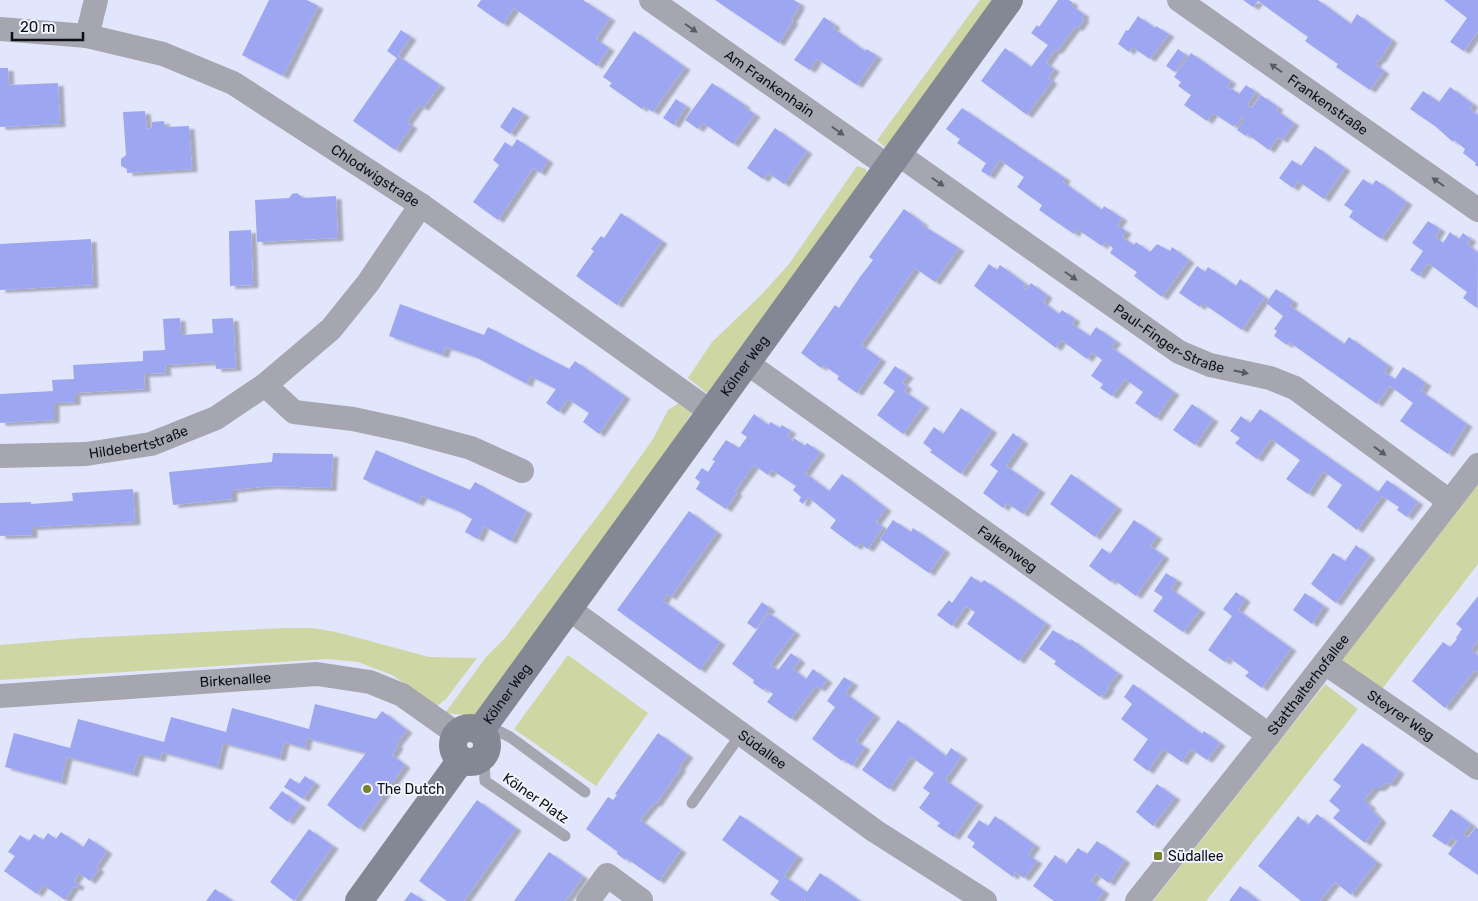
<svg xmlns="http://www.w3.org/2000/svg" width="1478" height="901" viewBox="0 0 1478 901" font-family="Rubik,sans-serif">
	<defs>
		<filter id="shadow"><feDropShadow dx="5.5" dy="3" stdDeviation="1" flood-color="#0004"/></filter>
	</defs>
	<rect width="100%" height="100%" fill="#e2e6fc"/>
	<path fill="#ced6a4" d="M980,0H994L887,149L877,140Z
		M857,166L866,169L867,173L708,394L688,378L712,342L762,294L789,264Z
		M679,403L693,411L655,470L476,716L445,713L486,657L505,638L609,501L653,439L668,410Z
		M1478,484V564L1379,693L1336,663L1416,565Z
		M285,628H313L336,632L429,657L477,658L446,699L437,706L392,675L358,662L327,659L0,680V645L82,638Z
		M568,655L648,713L596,786L514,729Z
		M1325,684L1358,709L1206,901H1153Z"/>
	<path fill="#9da7f1" filter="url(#shadow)" d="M269,0H307L318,6L283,76L242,55Z
		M481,0H583L610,18L596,39L609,48L597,66L514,8L503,24L477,6Z
		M715,0H794L800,4L798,6L799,7L791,20L793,21L779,43Z
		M1058,0H1069L1072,2V6L1084,14L1082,17L1084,19L1078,28L1075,27L1057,51L1055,50L1046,63L1054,69L1048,78L1052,81L1027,115L981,81L1005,48L1031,67L1048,45L1031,33L1037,25L1039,27Z
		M1243,0H1318L1351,24L1357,14L1392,40L1380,60L1379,59L1375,64L1384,71L1370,90L1336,67L1338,64L1305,41L1308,37L1258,1L1253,7Z
		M1444,0H1478V31L1464,51L1450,42L1467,18Z
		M1138,16L1155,28L1156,26L1169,34L1150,59L1132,47L1129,52L1118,44L1126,30L1128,31Z
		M824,17L835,25L833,28L865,51L867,49L877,56L857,85L817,59L810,70L794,60Z
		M401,30L411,37L398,56L440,85L423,108L419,105L407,122L412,126L395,150L353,121L397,58L387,51Z
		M634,31L685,67L653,112L644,106L642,109L609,86L612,83L603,77Z
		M1178,49L1186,55L1175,72L1166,66Z
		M1191,53L1231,81L1227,87L1230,89L1231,88L1239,94L1246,85L1256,92L1247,105L1252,108L1261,95L1278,107L1276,110L1294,123L1282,140L1278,137L1269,150L1247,134L1246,136L1237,130L1245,118L1242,117L1237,124L1233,126L1213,113L1207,121L1184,105L1191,95L1178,86L1181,82L1174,77Z
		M0,68H8L9,85L58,83L60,124L0,127Z
		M712,83L745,105L744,107L755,114L733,144L703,123L698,129L685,120Z
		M1450,87L1473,104L1470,109L1478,115V167L1475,165L1476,163L1463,153L1465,149L1454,140L1453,142L1435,126L1410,109L1423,91L1439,102Z
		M676,99L686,106L674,125L663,118Z
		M513,107L524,114L510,134L500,127Z
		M962,108L1065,178L1063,182L1102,210L1104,206L1122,218L1117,225L1126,231L1122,237L1134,245L1136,242L1150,252L1157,244L1170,251L1172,247L1189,260L1162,297L1134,276L1137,272L1110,253L1113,248L1105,242L1102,246L1077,229L1074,234L1039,210L1042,205L1017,187L1024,177L1004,163L1000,160L989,176L981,171L986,163L957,143L960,139L946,129Z
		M145,111L147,129L152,128V122L164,121L165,127L189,126L192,169L127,173V169L121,166V159L126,155L123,112Z
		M775,128L807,151L784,184L768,173L763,179L747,168Z
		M517,139L548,160L540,173L533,168L498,220L473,202L499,165L493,160L505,142L512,147Z
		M1315,146L1345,168L1324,199L1298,181L1293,188L1279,178L1292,160L1301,166Z
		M1363,179L1372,185L1376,180L1407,202L1381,239L1349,217L1353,211L1344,205Z
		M297,193L303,198L336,196L338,238L257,242L255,200L289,198L292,194Z
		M904,209L923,223L922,225L959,248L935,282L915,268L861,345L881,359L857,393L837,379L839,376L823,365L821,368L801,353L835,305L839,308L860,277L873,260L869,257Z
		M621,213L662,241L617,305L576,276L594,251L591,249L601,236L604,238Z
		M1428,221L1440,229L1435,237L1443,243L1450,232L1459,239L1463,233L1471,239L1467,244L1478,253L1477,308L1463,298L1467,292L1428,263L1419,276L1410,270L1423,251L1412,243Z
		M251,230L253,285L230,286L229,231Z
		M91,239L93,285L0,290V244Z
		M989,264L997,270L1000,265L1026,284L1023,288L1026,290L1031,283L1047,295L1043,302L1059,314L1062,310L1075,319L1072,324L1090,336L1096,327L1116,341L1111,347L1174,392L1156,418L1135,403L1143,392L1125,379L1112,396L1100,388L1103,384L1091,376L1102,360L1092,352L1087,359L1061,340L1056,348L974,286Z
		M1197,266L1205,272L1208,267L1236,286L1240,279L1265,297L1242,330L1202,303L1200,307L1179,293Z
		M1276,289L1293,301L1290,306L1344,344L1349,337L1388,365L1384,372L1395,379L1403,367L1426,383L1421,391L1467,424L1448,454L1400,421L1413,403L1390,386L1377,404L1289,342L1287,345L1274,336L1277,331L1274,329L1283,316L1266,303Z
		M400,304L484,335L488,327L569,369L575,361L625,396L599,434L583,422L589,413L568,399L559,412L546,403L556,389L530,376L527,384L474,356L446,347L443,355L389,336Z
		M180,318L181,335L213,333L212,319L233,318L236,368L216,369L215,362L165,365L166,373L144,374L145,389L75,393V402L54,403V420L0,423V394L53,391L52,380L74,379L73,365L143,361V351L165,350L163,319Z
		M895,366L908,375L902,383L907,386L904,391L924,405L903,434L877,415L895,391L883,383Z
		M1192,404L1213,419L1195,445L1173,430Z
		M961,408L992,430L961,474L930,452L932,450L923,443L934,427L943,434Z
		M1260,409L1378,492L1387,480L1418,502L1407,517L1397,510L1399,507L1382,496L1357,530L1327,507L1342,485L1323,471L1308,494L1286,479L1300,460L1271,439L1257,459L1235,443L1240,438L1230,431L1241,416L1250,423Z
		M754,414L768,425L771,422L780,428L782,425L791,431L787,436L793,441L794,438L805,446L807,443L820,452L805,473L829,491L842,474L886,508L876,522L883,527L868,549L859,543L856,547L830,528L836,520L808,497L803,504L799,501L801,497L793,490L796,486L772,470L768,475L754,465L735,491L737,493L726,509L696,489L700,482L695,478L702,468L708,472L715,461L712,460L726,440L739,448L747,437L741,433Z
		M1013,433L1023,441L1006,466L1040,490L1023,514L1007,503L1003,508L983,493L998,471L990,465Z
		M376,450L470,490L475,482L527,511L511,541L484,526L478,539L465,532L472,519L459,511L422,496L418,503L363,479Z
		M273,453L333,454L331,488L271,486L232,490V499L173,505L169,472L272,462Z
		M1071,474L1117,507L1095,537L1050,504Z
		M133,489L135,522L32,527V535L0,536V503L31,502V504L73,501L72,493Z
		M689,511L717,532L671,597L667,594L663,601L720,642L700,670L617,610Z
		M893,520L911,532L913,528L945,550L929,573L880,539Z
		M1134,520L1157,536L1150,546L1164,556L1136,596L1113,579L1111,582L1089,566L1102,548L1110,554Z
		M1356,545L1370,556L1336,603L1311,584L1333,553L1345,561Z
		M1166,573L1177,580L1171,589L1200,610L1183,632L1153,611L1163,597L1154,591Z
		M971,576L981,583L984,580L1046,623L1019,661L967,624L975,612L966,606L952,626L937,615L949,600L952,603Z
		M1236,592L1245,599L1238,610L1291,648L1262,688L1245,676L1249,672L1238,664L1228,657L1225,662L1208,650L1232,616L1223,609Z
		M1305,593L1324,606L1312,624L1293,610Z
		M1478,596V640L1471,650L1478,656V672L1475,670L1445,708L1412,681L1443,642L1450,647L1457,639L1456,638L1462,629L1456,624Z
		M762,602L770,608L756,629L747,623Z
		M769,613L795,632L770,665L778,670L791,653L800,660L793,669L806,679L813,669L827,680L820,689L816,686L791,719L767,702L773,694L765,688L763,690L753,683L754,680L732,664Z
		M1053,630L1070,641L1071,639L1118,673L1108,686L1109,688L1103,696L1101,695L1100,697L1054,664L1056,661L1039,649Z
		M844,677L853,683L845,693L875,715L856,741L865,747L852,766L843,759L842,761L812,739L835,707L827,701Z
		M1133,684L1202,734L1204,731L1220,743L1207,760L1191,749L1182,762L1163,749L1148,771L1133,760L1148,739L1121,719L1132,704L1124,697Z
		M315,704L376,719L382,711L407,730L396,744L398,746L392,755L405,765L359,829L327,805L366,753L307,738L305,748L284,742L280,758L223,743L217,767L162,752L160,759L139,754L133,774L67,757L61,782L5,767L14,733L70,748L78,719L164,742L171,717L226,732L232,708L309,729Z
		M898,720L946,756L951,748L962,756L945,780L978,803L954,837L937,826L940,823L919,808L930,793L923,788L934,773L911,757L889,789L862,770Z
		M658,733L688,755L679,767L681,768L656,804L654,803L640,820L681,850L659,881L626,858L625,860L616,853L618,852L586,829L608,797L613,800L617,795L615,794Z
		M1362,743L1399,771L1392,782L1389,784L1386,782L1380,788H1374L1364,800L1371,806L1369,807L1381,820L1365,843L1333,818L1340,810L1329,801L1341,786L1333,780Z
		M305,776L315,783L303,799L284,787L290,778L299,784Z
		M1157,784L1175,797L1153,826L1136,812Z
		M282,791L301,805L288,822L269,808Z
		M477,800L516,828L464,901H447L419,881Z
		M1451,809L1471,824L1463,834L1468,838L1476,827L1478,829V875L1448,854L1457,841L1452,837L1446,845L1432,836Z
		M1317,814L1377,862L1351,895L1335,882L1320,901H1301L1258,866L1298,816L1308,825Z
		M740,815L798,856L784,876L807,892L820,873L860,901H806L803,899L801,901H780L770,894L779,881L722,840Z
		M995,816L1035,845L1028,855L1037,861L1024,878L1015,872L1013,877L972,847L975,843L967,837L979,820L988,826Z
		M309,829L333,846L294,901L270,882Z
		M61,832L83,847L89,838L107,851L96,867L99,869L90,881L79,873L74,881L79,884L77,888L74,886L65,900L43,885L37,894L4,871L15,856L8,852L20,835L29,841L34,834L43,840L48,833L56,839Z
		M1097,841L1125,860L1109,883L1096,874L1091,881L1104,891L1097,901H1054L1033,886L1055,855L1066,864L1078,848L1087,854Z
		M549,852L583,876L570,895L565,901H514Z
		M1240,886L1259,901H1229Z
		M215,889L233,901H206Z
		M411,892L424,901H404Z"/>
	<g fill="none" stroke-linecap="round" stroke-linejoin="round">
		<path stroke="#a5a6b0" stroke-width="11" d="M485,724L510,737L585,792
			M484,756L485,781L565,836
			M692,803L741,734"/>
		<g stroke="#a5a6b0" stroke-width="24">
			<path id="s1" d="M651,0L889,167"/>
			<path id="s2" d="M1179,0L1478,210"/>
			<path id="s3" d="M0,29L87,36L163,54L233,83L421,205L711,412"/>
			<path d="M87,36L96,0"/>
			<path id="s4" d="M898,154L1179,352L1210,365L1270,378L1295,388L1449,501"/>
			<path id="s5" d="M747,363L1269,735"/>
			<path d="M265,385L294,412L353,419L404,430L471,448L522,471"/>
			<path id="s6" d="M0,456L86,454L151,444L216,418L265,385L331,329L368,283L421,205"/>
			<path id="s7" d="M569,609L875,831L985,901"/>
			<path id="s8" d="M1325,663L1478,768"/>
			<path id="s9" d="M0,696L317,674L370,682L402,695L457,734"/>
			<path d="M588,901L607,875L641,900L640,901"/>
			<path id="s10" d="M1137,901L1269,735L1478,465"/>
		</g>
		<g stroke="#848794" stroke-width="28">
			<circle cx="470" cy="745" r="17"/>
			<path id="s11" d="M480,731L1009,0"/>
			<path d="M359,901L461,760"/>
		</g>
	</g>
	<defs><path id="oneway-solid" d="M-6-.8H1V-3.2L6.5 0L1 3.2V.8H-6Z" transform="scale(1.25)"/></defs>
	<g fill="#595a63">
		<use href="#oneway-solid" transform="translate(691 28) rotate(35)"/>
		<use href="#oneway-solid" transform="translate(1276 68) rotate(-145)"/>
		<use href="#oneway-solid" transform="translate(838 131) rotate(35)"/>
		<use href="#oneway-solid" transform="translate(938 182) rotate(35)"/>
		<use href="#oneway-solid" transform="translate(1438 182) rotate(-145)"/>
		<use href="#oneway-solid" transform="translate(1071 276) rotate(35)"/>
		<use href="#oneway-solid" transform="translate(1241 372) rotate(12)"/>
		<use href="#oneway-solid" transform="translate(1380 451) rotate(36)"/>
	</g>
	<g fill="#78822e" stroke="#f2f4fd" stroke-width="2">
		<circle cx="367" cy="789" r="5"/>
		<rect x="1153" y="851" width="10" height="10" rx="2.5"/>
	</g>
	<g text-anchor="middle" stroke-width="4" stroke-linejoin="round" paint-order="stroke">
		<g font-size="14" fill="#0d0f16" stroke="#f2f4fd">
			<text dy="5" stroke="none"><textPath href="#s1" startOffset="145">Am Frankenhain</textPath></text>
			<text dy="5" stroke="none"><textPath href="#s2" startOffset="182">Frankenstraße</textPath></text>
			<text dy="5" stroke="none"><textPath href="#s3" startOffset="411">Chlodwigstraße</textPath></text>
			<text dy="5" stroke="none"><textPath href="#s4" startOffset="329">Paul-Finger-Straße</textPath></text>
			<text dy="5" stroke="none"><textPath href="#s11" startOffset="451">Kölner Weg</textPath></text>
			<text dy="5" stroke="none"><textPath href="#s6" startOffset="140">Hildebertstraße</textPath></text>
			<text dy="5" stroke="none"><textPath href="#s5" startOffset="320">Falkenweg</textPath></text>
			<text dy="5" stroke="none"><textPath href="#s9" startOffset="236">Birkenallee</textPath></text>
			<text dy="5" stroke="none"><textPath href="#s10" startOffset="276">Statthalterhofallee</textPath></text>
			<text dy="5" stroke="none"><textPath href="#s11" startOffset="46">Kölner Weg</textPath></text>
			<text dy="5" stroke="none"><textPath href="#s8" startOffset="92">Steyrer Weg</textPath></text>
			<text dy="5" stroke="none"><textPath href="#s7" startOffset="239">Südallee</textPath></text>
			<text transform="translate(536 798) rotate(35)" y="5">Kölner Platz</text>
		</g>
		<g font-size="14" fill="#0d0f16" stroke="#f2f4fd" text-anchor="start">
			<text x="377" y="794">The Dutch</text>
			<text x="1168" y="861">Südallee</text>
		</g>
	</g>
	<path d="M12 32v8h71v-8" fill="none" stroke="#0d0f16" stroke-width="2.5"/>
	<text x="20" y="32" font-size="15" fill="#0d0f16" stroke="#f2f4fd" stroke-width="4" paint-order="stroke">20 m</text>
</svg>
